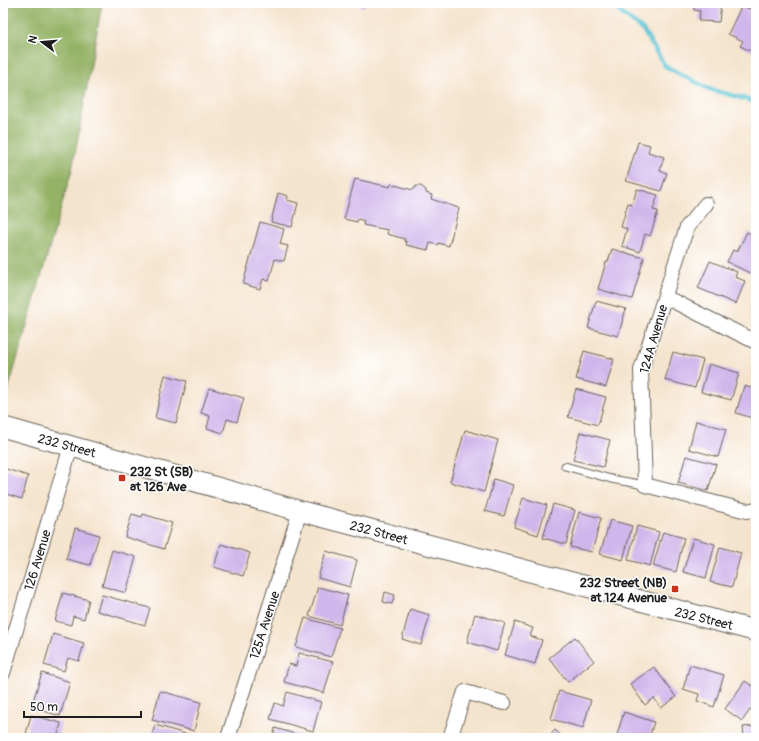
<svg xmlns="http://www.w3.org/2000/svg" width="759" height="741" viewBox="0 0 759 741" font-family="Pangolin,sans-serif">
	<rect width="100%" height="100%" fill="#fff"/>
	<filter id="ink" filterUnits="userSpaceOnUse"><feTurbulence type="fractalNoise" baseFrequency=".025" numOctaves="2"/><feDisplacementMap in="SourceGraphic" scale="8" xChannelSelector="R" yChannelSelector="G"/><feConvolveMatrix kernelMatrix="1 2 1 2 8 2 1 2 1" color-interpolation-filters="sRGB"/></filter>
	<filter id="wash" filterUnits="userSpaceOnUse"><feTurbulence type="fractalNoise" baseFrequency=".012" numOctaves="4" result="noise"/><feDisplacementMap in="SourceGraphic" scale="16" xChannelSelector="R" yChannelSelector="G"/><feGaussianBlur stdDeviation="0.9" result="paint"/><feColorMatrix in="noise" values="0 0 0 0 0 0 0 0 0 0 0 0 0 0 0 0 0 1.4 0 .05"/><feComposite in="paint" operator="in"/></filter>
	<g filter="url(#wash)">
		<rect width="100%" height="100%" fill="#f5e4cd"/>
		<path fill="#94b366" stroke="#586841" d="M3,3H102L72,170L5,401L3,400Z"/>
		<g fill="none" stroke-linecap="round" stroke-linejoin="round">
			<path stroke="#57c1d3" stroke-width="4.5" d="M608,3L643,30L665,66L709,89L756,102"/>
		</g>
		<g id="blocks">
			<path fill="#d0b7eb" d="M352,3H365L364,7Z
				M694,3H721L719,22L699,21L700,11L694,10Z
				M742,5L749,9L752,6L756,8V45L753,52L740,46L743,41L728,34Z
				M638,142L650,145L648,152L664,157L660,171L667,173L661,191L626,181Z
				M355,179L390,187L391,184L413,190L416,186H421L426,190V193L432,195L431,199L459,208L449,246L438,243V245L430,243L428,250L406,245L407,242L404,241L405,239L387,234L388,230L363,225L364,221L358,219L357,222L344,219Z
				M637,189L658,195L653,210L658,211L650,236L645,234L640,252L622,246L627,229L621,227L628,203L632,205Z
				M278,193L288,196L287,200L298,203L292,227L271,222Z
				M260,222L284,229L280,244L288,246L284,261L275,259L269,281L263,279L260,289L243,284Z
				M747,232L756,236V276L727,262L733,250L737,252Z
				M612,249L644,258L632,299L598,289L606,262H608Z
				M710,261L737,272L735,277L745,281L736,304L698,288Z
				M596,301L626,309L618,336L588,328Z
				M584,351L614,359L606,387L576,379Z
				M673,352L703,360L695,388L665,380Z
				M709,364L739,373L731,400L701,392Z
				M165,375L187,381L176,423L155,418Z
				M744,386L756,389V419L736,413Z
				M209,388L244,398L237,422L227,419L223,433L207,428L210,416L201,413Z
				M576,389L606,397L598,425L568,417Z
				M696,421L726,429L718,457L689,449Z
				M465,430L498,440L484,492L450,482Z
				M580,432L610,440L603,467L573,460Z
				M686,456L716,464L708,491L678,483Z
				M6,469L28,476L22,499L3,493V479Z
				M494,479L513,485L504,516L485,511Z
				M523,498L547,505L538,535L514,527Z
				M553,504L575,510L566,544L543,538Z
				M579,512L601,518L592,552L570,547Z
				M132,514L142,517L143,514L172,523L164,549L125,537Z
				M610,520L632,526L623,560L600,554Z
				M637,526L659,532L650,566L628,560Z
				M75,528L99,535L90,565L66,559Z
				M663,532L684,538L676,572L653,566Z
				M693,538L715,544L706,578L683,572Z
				M221,544L250,553L243,576L214,567Z
				M720,547L741,553L732,587L710,582Z
				M112,550L136,557L126,593L102,586Z
				M326,551L357,560L350,587L318,578Z
				M318,587L348,595L340,625L309,616Z
				M385,592L395,595L392,604L383,602Z
				M63,593L89,600L84,619L73,616L71,625L55,621Z
				M102,595L150,608L145,625L97,611Z
				M410,609L430,615L421,645L402,639Z
				M475,614L505,623L497,651L467,642Z
				M305,618L340,628L331,657L296,647Z
				M515,622L533,628L530,636L542,640L535,664L505,655Z
				M53,634L84,643L79,661L68,658L64,671L44,665Z
				M575,637L594,661L568,682L549,658Z
				M299,653L333,662L324,693L284,682L289,664L296,666Z
				M690,665L724,675L714,707L697,701L699,694L683,689Z
				M654,667L676,697L661,708L654,698L645,705L630,684Z
				M42,673L70,682L60,716L31,707Z
				M745,681L756,688V702L742,721L725,709Z
				M160,691L201,702L194,731L152,720Z
				M559,691L591,700L583,728L551,719Z
				M287,692L321,702L313,731L270,719L275,703L283,706Z
				M624,712L654,722L649,738H616Z
				M31,715L61,723L57,738H25Z
				M155,725L189,735V738H151Z
				M756,726V738H744L743,727Z
				M275,728L302,736V738H273Z
				M555,730L564,738H548Z"/>
		</g>
	</g>
	<g filter="url(#ink)">
		<use href="#blocks" fill-opacity="0" stroke="#68625a" stroke-width="1"/>
		<g fill="none" stroke-linecap="round" stroke-linejoin="round">
			<defs>
				<path id="service" d="M565,466L611,479L645,485"/>
				<path id="minor" d="M706,204L687,227L641,370L645,485L747,511L756,509
					M665,297L756,342
					M3,673L71,446
					M228,738L300,511
					M450,738L465,692L504,703"/>
				<path id="secondary" d="M3,427L300,511L756,631"/>
			</defs>
			<use href="#service" stroke="#68625a" stroke-width="9"/>
			<use href="#minor" stroke="#68625a" stroke-width="16"/>
			<use href="#secondary" stroke="#68625a" stroke-width="22"/>
			<use href="#service" stroke="#fff" stroke-width="7"/>
			<use href="#minor" stroke="#fff" stroke-width="14"/>
			<use href="#secondary" stroke="#fff" stroke-width="20"/>
		</g>
	</g>
	<g fill="#c8321e" stroke="#fff" stroke-width="1.5">
		<rect x="118" y="474" width="8" height="8" rx="2"/>
		<rect x="671" y="585" width="8" height="8" rx="2"/>
	</g>
	<g text-anchor="middle" stroke-width="3" stroke-linejoin="round" paint-order="stroke">
		<g font-size="13" fill="#1c1c1c" stroke="#fff">
			<text transform="translate(653 339) rotate(-74)" y="5">124A Avenue</text>
			<text transform="translate(67 445) rotate(15)" y="5">232 Street</text>
			<text transform="translate(379 532) rotate(15)" y="5">232 Street</text>
			<text transform="translate(37 560) rotate(-73)" y="5">126 Avenue</text>
			<text transform="translate(704 618) rotate(14)" y="5">232 Street</text>
			<text transform="translate(264 625) rotate(-72)" y="5">125A Avenue</text>
		</g>
		<g font-size="13" font-weight="bold" fill="#1c1c1c" stroke="#fff" text-anchor="start">
			<text x="130" y="476">232 St (SB)<tspan x="130" dy="15">at 126 Ave</tspan></text>
			<text x="667" y="587" text-anchor="end">232 Street (NB)<tspan x="667" dy="15">at 124 Avenue</tspan></text>
		</g>
	</g>
	<rect width="759" height="741" fill="none" stroke="#fff" stroke-width="16"/>
	<g transform="translate(42 42) rotate(286)" stroke="#ffffff" stroke-width="3" paint-order="stroke">
	<path d="M0-3L7 15L0 10L-7 15Z" fill="#1c1c1c"/>
	<text y="-6" font-size="11" font-weight="bold" text-anchor="middle" fill="#1c1c1c">N</text>
	</g>
	<path d="M24 711v6h117v-6" fill="none" stroke="#1c1c1c" stroke-width="2"/>
	<text x="30" y="711" font-size="12" fill="#1c1c1c" stroke="#ffffff" stroke-width="3" paint-order="stroke">50 m</text>
</svg>
